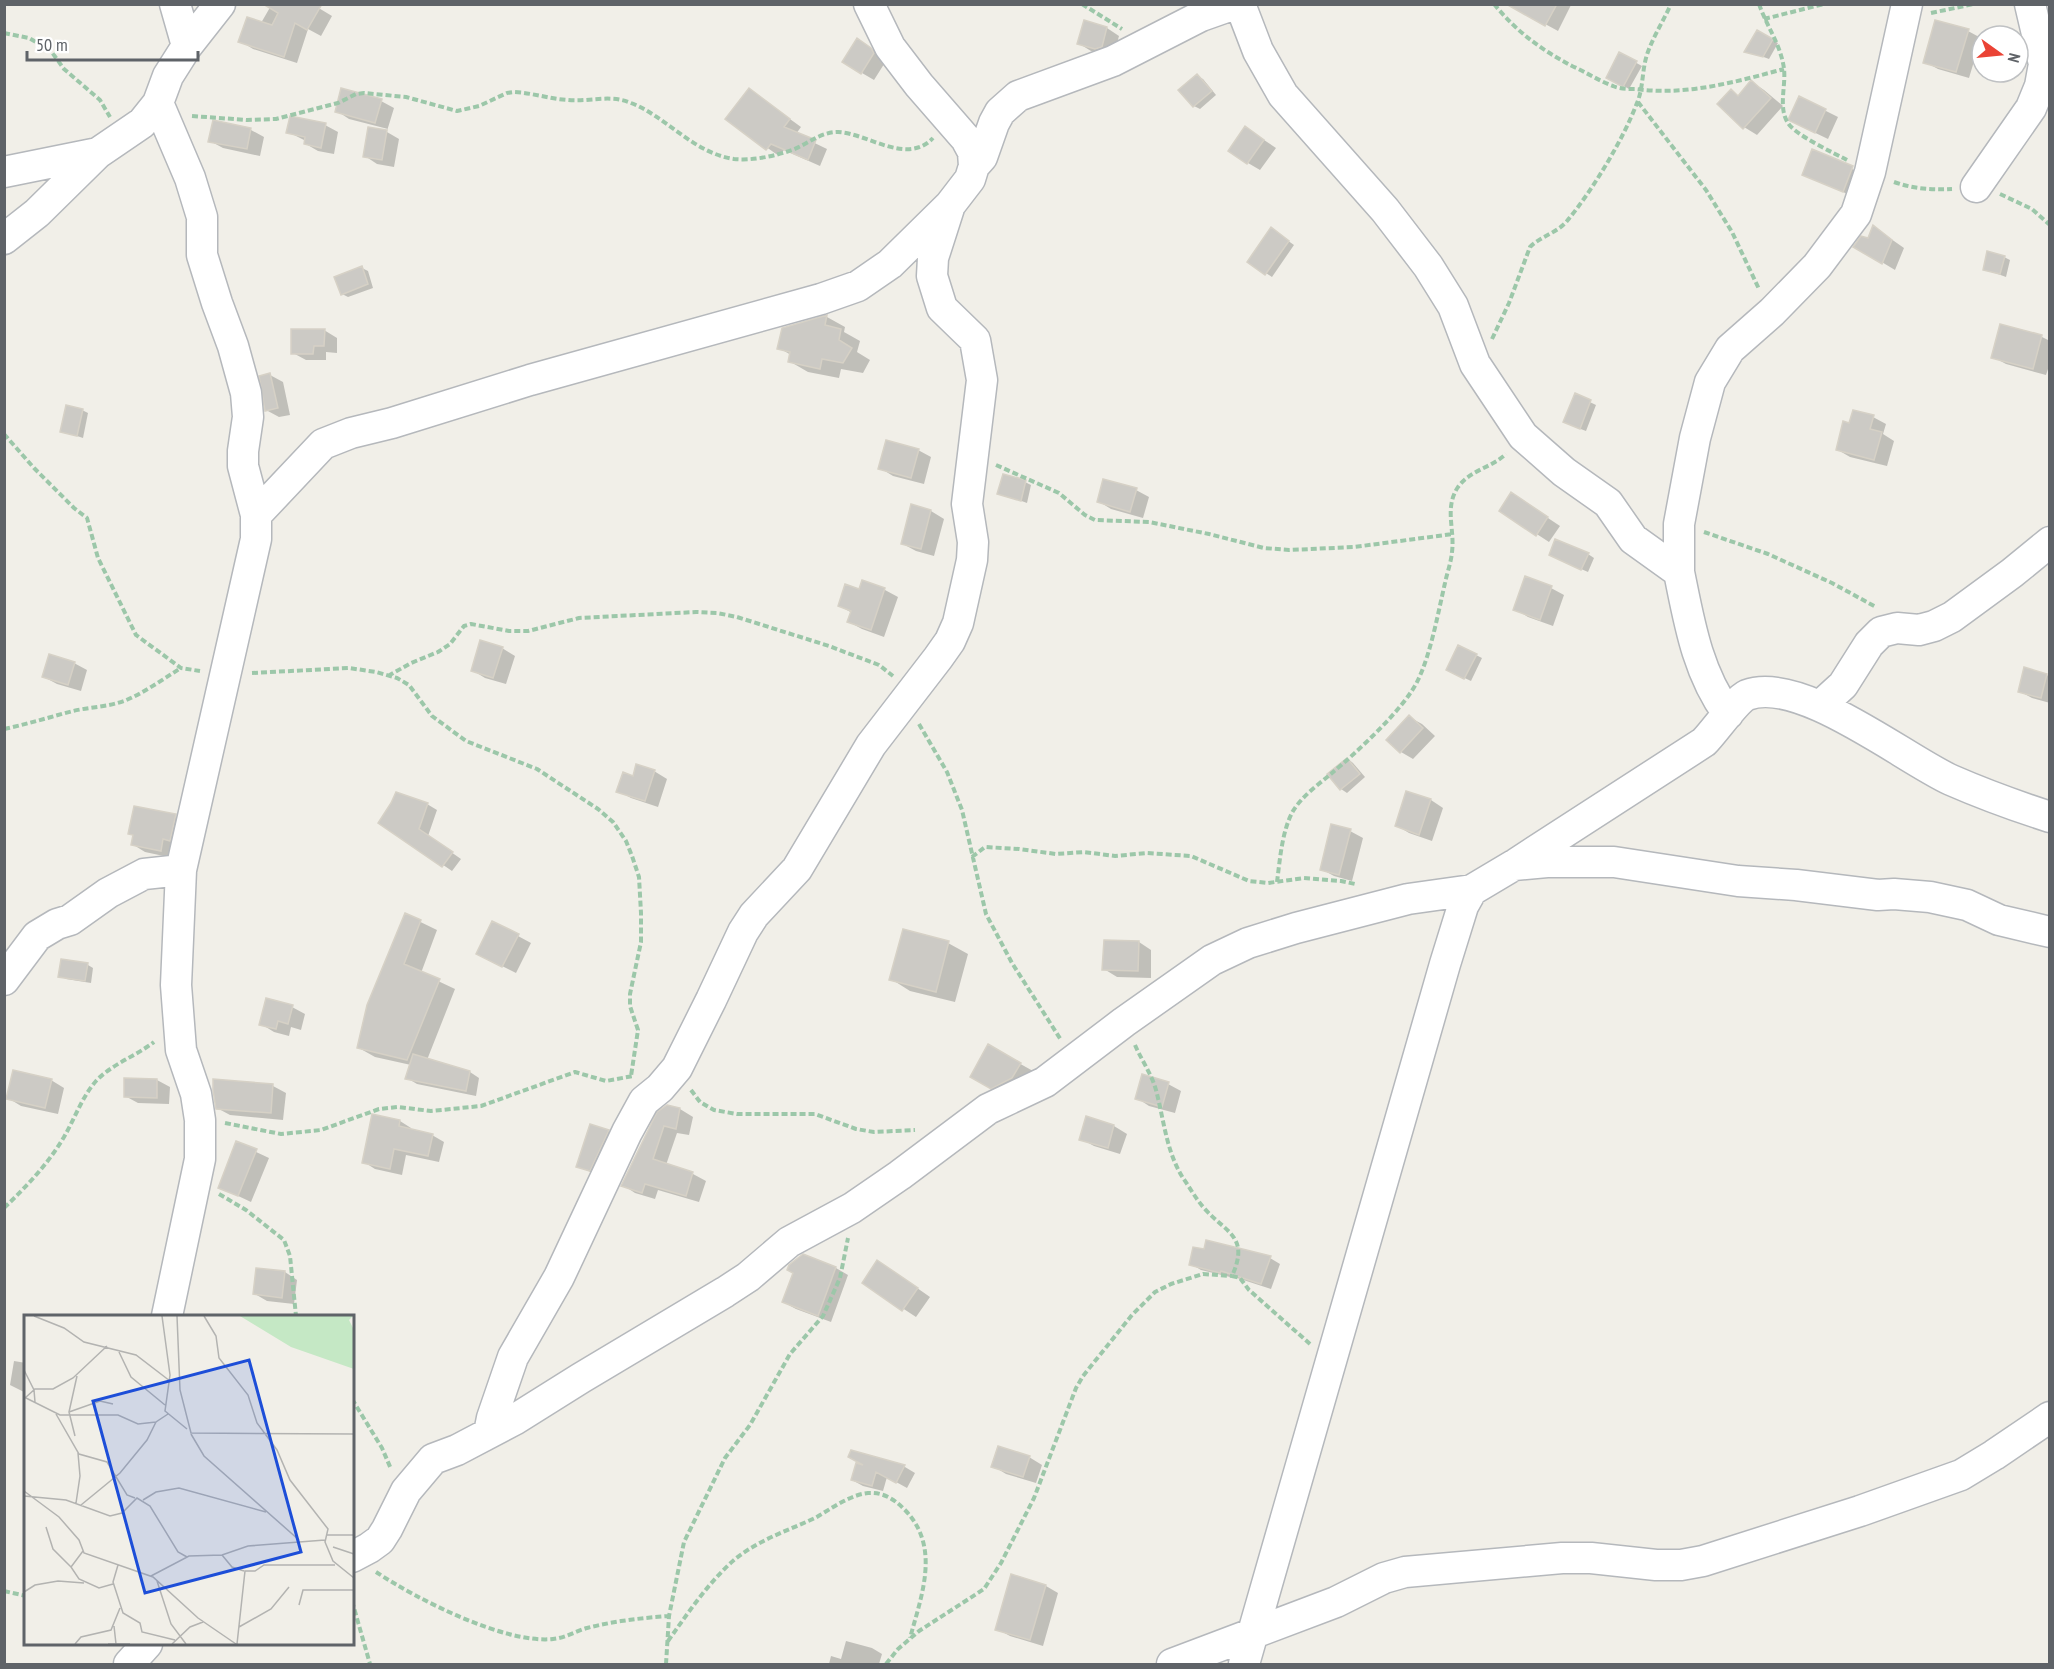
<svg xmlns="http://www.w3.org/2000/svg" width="2054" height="1669" viewBox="0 0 2054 1669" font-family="'PT Sans Narrow',sans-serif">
	<rect width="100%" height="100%" fill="#f1efe8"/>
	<path fill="#0003" d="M272,4H312L332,16L321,36L308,29L297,63L253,49L240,41L261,23Z
		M1527,4H1569L1571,5L1558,31L1523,12Z
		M1085,22L1107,28L1119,36L1114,54L1109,56L1091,51L1078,43Z
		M1968,31L1981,38L1969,78L1938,69L1925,62Z
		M1757,32L1778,43L1769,59L1750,52Z
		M870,48L884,57L886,61L874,80L862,73Z
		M1620,54L1642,66L1629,89L1608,77Z
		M1197,76L1203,79L1216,95L1200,109L1194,106Z
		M1752,82L1764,90L1783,106L1757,135L1744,127L1731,91L1739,96Z
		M750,90L801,127L796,134L827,149L820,166L784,150L779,156L727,119Z
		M1800,98L1838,117L1828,139L1803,127Z
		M381,101L394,108L387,131L388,129L349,119L337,111Z
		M214,122L251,130L264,137L260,156L223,148L210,141Z
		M325,125L338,132L334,154L318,151L306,144V141L288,132Z
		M369,129L387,132L399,139L394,167L377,164L365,156Z
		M1258,136L1276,148L1260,170L1248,163Z
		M1813,151L1865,175L1856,198L1804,174Z
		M1874,227L1904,248L1895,270L1855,246L1868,240Z
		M1277,233L1294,245L1272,277L1249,262Z
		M2004,257L2010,260L2006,277L1984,269Z
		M362,268L368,271L373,288L348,297L342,294Z
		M827,317L845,327L844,332L860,341L857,352L870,360L863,373L841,369L839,378L808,372L789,361L791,355L779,348L783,329Z
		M2001,325L2042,337L2050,341V363L2046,375L2006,364L1993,357Z
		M324,330L337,338V353L326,352V360H306L293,353Z
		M270,375L283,382L290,415L279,417L266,410Z
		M1575,395L1596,405L1586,431L1570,425Z
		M82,410L88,413L83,438L62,431Z
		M1873,417L1886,424L1883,434L1894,441L1887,466L1850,457L1838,450L1851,425Z
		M918,450L931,457L924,484L893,476L880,468Z
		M1025,482L1031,485L1027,503L999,493Z
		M1136,490L1149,497L1143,518L1111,509L1098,501Z
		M1524,502L1560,526L1549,542L1501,511Z
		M913,506L931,511L944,519L934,556L916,551L903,544Z
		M1588,554L1594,558L1588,572L1556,558Z
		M863,582L885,590L898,597L884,637L862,629L849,622L852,613L840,606L860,591Z
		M1551,588L1564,595L1553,626L1528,617L1515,609Z
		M502,648L515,656L506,684L485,678L472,670Z
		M1476,655L1482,658L1471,681L1454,673Z
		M74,663L87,670L81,691L57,684L44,677Z
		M2047,675L2050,677V703L2032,698L2019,691Z
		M1409,717L1422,724L1435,736L1413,759L1401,752Z
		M1348,759L1353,763L1365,777L1347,793L1341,789L1329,775Z
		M654,771L667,779L658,807L631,798L618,791L634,778Z
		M1431,800L1443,808L1432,841L1409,833L1396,825Z
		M427,804L437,810L428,836L461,859L452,871L380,822Z
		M175,816L188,823L173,858L145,852L132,844L134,836L130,833Z
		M1350,831L1363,838L1352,881L1334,876L1321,869Z
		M406,915L437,930L421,973L455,989L427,1060L470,1072L479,1078L476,1096L417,1084L407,1078L411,1065L375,1057L359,1048Z
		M518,936L531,943L516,973L490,960Z
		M1139,942L1151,950V978L1117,977L1104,969Z
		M948,943L968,954L955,1002L910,991L891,979Z
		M88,965L93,968L91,983L66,979L60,976Z
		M292,1007L305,1014L301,1030L291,1027L289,1036L274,1032L261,1024Z
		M988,1046L1033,1071L1005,1095L972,1077Z
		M126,1079L157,1080L170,1087L169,1104L138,1103L125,1096Z
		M51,1080L64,1088L58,1114L21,1106L8,1098Z
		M215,1081L273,1086L286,1093L283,1120L230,1115L217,1108Z
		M1168,1084L1181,1091L1175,1113L1149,1106L1137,1098Z
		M667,1107L680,1109L693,1117L689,1135L677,1133L666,1165L693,1174L706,1181L699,1202L658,1190L655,1199L635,1193L623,1185Z
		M373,1116L400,1121L411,1128V1130L432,1135L444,1142L439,1162L406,1155L402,1175L375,1169L364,1162Z
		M1087,1118L1114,1126L1127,1134L1120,1154L1094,1146L1081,1139Z
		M608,1131L621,1138L603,1178L578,1166Z
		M237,1143L269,1158L251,1202L219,1187Z
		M803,1256L836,1268L848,1275L831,1322L796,1309L783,1302L794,1273Z
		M1270,1258L1280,1264L1271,1289L1231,1276L1230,1277L1201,1270L1191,1264Z
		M890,1269L930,1297L916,1317L864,1283Z
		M285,1272L297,1280L294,1304L267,1301L255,1294Z
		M14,1361L26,1363V1393L10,1385Z
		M852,1451L905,1467L915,1473L907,1488L887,1477L883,1491L863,1486L852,1480L867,1468Z
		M1029,1457L1042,1465L1036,1483L1006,1474L993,1466Z
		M1046,1586L1058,1593L1043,1646L1010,1636L997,1629Z
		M846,1641L872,1648L882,1654L879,1664H829L831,1656L841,1659Z"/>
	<path fill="#cccac5" stroke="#d6d1c6" stroke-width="1.5" d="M263,4H322L307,30L295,23L284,57L238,42L247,17L272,25L278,13Z
		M1506,4H1557L1545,26Z
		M1084,20L1107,27L1102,47L1095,49L1077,44Z
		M1935,20L1969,29L1956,72L1923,63Z
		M1757,30L1773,39L1763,57L1744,52Z
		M857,38L871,48L874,53L861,74L842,62Z
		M1619,52L1637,61L1623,87L1606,78Z
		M1197,74L1212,91L1193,107L1178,90Z
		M1751,80L1771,98L1743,129L1717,104L1731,89L1738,96Z
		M341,88L382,99L375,123L335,112Z
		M749,88L790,119L784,127L816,140L808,160L771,144L766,150L725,119Z
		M1799,96L1826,109L1815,133L1788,120Z
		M290,116L326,123L321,148L304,144L305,137L286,133Z
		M213,120L251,128L247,149L208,142Z
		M1245,126L1264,140L1247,164L1228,151Z
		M368,127L387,130L382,160L363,157Z
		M1812,149L1853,166L1843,192L1802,175Z
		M1873,225L1892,240L1882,264L1853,247L1861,236L1868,238Z
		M1271,227L1289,241L1265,275L1247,262Z
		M1987,251L2005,256L2000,274L1983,270Z
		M362,266L368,284L341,295L334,277Z
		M827,315L825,325L841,329L839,340L852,348L843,363L822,359L820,369L788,362L790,352L777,349L782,328Z
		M2000,324L2042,335L2033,369L1991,358Z
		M291,329H325L324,346H314L313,354H291Z
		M270,373L278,408L265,411L259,376Z
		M1575,393L1591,400L1580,429L1563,422Z
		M66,405L83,409L77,436L60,432Z
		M1853,410L1874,415L1870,429L1882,432L1874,460L1836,450L1843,421L1849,423Z
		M886,440L919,449L911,478L878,469Z
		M1003,474L1026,480L1021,501L997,494Z
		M1103,479L1137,488L1130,512L1097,502Z
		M1511,492L1548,517L1536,536L1499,511Z
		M911,504L931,510L921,549L901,544Z
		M1555,539L1589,553L1581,570L1549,555Z
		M1525,576L1552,586L1540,620L1513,610Z
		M862,580L885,588L871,630L847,622L851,611L838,606L845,584L859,589Z
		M480,640L503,647L493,678L471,671Z
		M1458,645L1477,654L1464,679L1446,670Z
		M49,654L75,662L68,685L42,677Z
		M2024,667L2047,674L2041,698L2018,692Z
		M1409,715L1423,728L1400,753L1386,740Z
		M1347,758L1360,774L1340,790L1327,774Z
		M636,764L655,770L645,801L616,792L623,772L633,776Z
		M1406,791L1431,799L1419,835L1395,826Z
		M396,792L428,803L419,829L453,852L442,867L378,823L391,803Z
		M134,806L176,814L170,841L163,839L161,851L131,845L133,835L128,834Z
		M1331,824L1351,829L1339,875L1320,870Z
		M405,913L421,920L404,964L440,979L407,1060L357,1048L367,1005Z
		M492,921L519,934L502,967L476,954Z
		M903,929L949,941L936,992L889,980Z
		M1104,940L1139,941L1138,971L1102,970Z
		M61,959L88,963L85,981L58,977Z
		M266,998L293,1005L288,1024L278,1021L276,1029L259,1025Z
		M988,1044L1021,1063L1012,1078L991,1089L970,1077Z
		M413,1054L470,1071L466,1091L405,1079Z
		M13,1070L52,1079L45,1108L6,1099Z
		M1142,1074L1169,1082L1162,1107L1135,1099Z
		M124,1078L157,1079V1098L124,1097Z
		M213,1079L273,1084L271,1113L216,1109L213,1090Z
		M667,1105L680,1108L676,1129L664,1126L653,1159L693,1172L686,1196L645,1184L642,1193L621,1186L657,1112Z
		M372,1114L400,1120L399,1126L433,1134L428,1156L394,1149L390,1169L362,1163Z
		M1086,1116L1114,1125L1108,1148L1079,1140Z
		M590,1124L609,1130L590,1171L576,1167Z
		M236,1141L257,1149L238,1196L218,1188Z
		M1206,1240L1271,1256L1261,1284L1221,1271L1220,1273L1189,1265L1193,1247L1204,1249Z
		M803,1254L836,1267L818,1316L782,1302L793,1273L787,1270L789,1265Z
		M877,1260L918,1288L902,1311L862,1283Z
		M256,1268L285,1271L282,1298L253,1294Z
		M998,1446L1030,1456L1023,1477L991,1467Z
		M851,1450L905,1465L896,1483L876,1472L872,1486L851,1480L856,1463L863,1465L848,1457Z
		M1011,1574L1046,1585L1030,1640L995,1630Z"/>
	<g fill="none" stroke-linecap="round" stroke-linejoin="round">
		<defs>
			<path id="minor" d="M175,4L187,46
				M1240,4L1258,51L1283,95L1385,210L1428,266L1453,306L1475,364L1523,436L1564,472L1608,503L1633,539L1679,572C1689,621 1697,672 1728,714
				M158,103L190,178L202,217V255L217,303L233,346L246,393L248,417L243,451V466L256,515V539L181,870L176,985L181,1050L196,1094L200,1120V1159L167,1316
				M974,166L982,157L994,123L1000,112L1018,96L1113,61L1201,16L1235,4
				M4,172L98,153
				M1976,187L2031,108L2040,86L2044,64L2030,4
				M4,239L37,213L98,153L142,123L158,103L168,76L187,46L220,4
				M256,515L323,444L351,433L392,423L530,380L821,299L858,286L890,264L950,205L970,179L974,166L973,152L966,139L919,85L890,47L869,4
				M1679,572V524L1695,438L1710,382L1730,349L1772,312L1817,266L1856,214L1870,172L1907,4
				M1820,706L1843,685L1869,644L1881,632L1897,628L1919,630L1934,626L1952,617L2012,573L2050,542
				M1517,863L1704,742C1715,731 1736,700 1747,695C1800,675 1903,758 1951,780C1983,794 2016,806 2050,817
				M4,980L37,936L57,924L70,920L108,893L144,874L181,870
				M489,1433L492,1418L513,1357L559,1277L627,1132L644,1101L660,1088L677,1068L711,1000L743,932L754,915L797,869L871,745L938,658L950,641L958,623L972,560L973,542L967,504L982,380L975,340L942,308L932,276L933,258L950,205
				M352,1557L369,1548L380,1540L387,1529L406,1491L433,1459L457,1450L514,1420L581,1378L725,1292L748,1277L789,1242L852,1208L900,1175L988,1109L1045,1082L1124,1022L1212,960L1248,943L1296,928L1408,899L1472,890
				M129,1664L147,1644
				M1172,1664L1336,1602L1384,1578L1405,1572L1562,1558H1591L1656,1565H1681L1703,1561L1860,1511L1961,1475L1994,1455L2050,1417
				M1244,1664L1445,964L1463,906L1472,890L1514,865L1547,862H1614L1738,881L1796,885L1878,895L1894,894L1930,897L1967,905L1999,920L2050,932"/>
		</defs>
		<use href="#minor" stroke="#b5b8bc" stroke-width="33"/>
		<path stroke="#9cc7a9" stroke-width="4" stroke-dasharray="6 3" stroke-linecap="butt" d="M1082,4L1122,29
			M1494,4C1517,32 1540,49 1572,66C1586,72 1599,81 1613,86C1620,89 1628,89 1636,89C1686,96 1735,82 1784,69
			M1759,4C1767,27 1781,45 1784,69C1786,86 1778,108 1788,123C1795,135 1834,153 1847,160
			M1931,13L1974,4
			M1764,19L1824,4
			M4,33L29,38L51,51L64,69L100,100L110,117
			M1638,102L1706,190L1732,232L1759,289
			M192,116L247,120L276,119L338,103L356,94L364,93L406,97L457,111L479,106L507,93L514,92C533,93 550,99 568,100C590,102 610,94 631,103C667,117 693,153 734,159C752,161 775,156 792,150C808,144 820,132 838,132C867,133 907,166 933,138
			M1894,182C1914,189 1931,190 1952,189
			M2000,194L2032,209L2050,225
			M1492,339L1509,303L1530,247C1541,236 1557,233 1567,221C1592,191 1623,140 1637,103C1643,89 1642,73 1646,58C1651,40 1663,22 1671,4
			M4,434L34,468L74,508L87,518L98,558L136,635L181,668L200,671
			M996,465L1059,493L1085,515L1095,520L1149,522L1209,534L1264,548L1289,550L1354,547L1453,534
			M1704,532L1768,554L1832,583L1876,607
			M252,673L349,668L376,672L397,678L409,685L432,716L466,741L537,769L598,809L613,822L626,841L632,856L639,877L641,913V942L630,994V1006L638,1030L631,1076
			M388,676L411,663L438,652L450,644L464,626L471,624L509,631H528L579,618L696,612L717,613L737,617L829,646L879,665L893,676
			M919,724L947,772L962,810L986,914L1012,963L1061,1040
			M4,729C28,724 50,717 73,711C90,707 107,707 124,701C144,693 163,679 181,668
			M972,857L985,847L1019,849L1056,854L1084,852L1115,856L1147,853L1191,856L1249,881L1268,883L1304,878L1341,881L1355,884
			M1277,882C1280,859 1282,831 1293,811C1302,796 1319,784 1332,773C1357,752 1405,708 1418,680C1431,653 1438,613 1445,583C1447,573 1451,563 1452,552C1455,529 1444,508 1458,487C1470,470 1491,468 1506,454
			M1135,1045C1141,1059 1152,1075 1156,1090C1164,1120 1166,1151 1183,1178C1190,1188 1196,1199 1204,1208C1226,1233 1250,1236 1232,1276L1240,1278L1249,1290L1310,1344
			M691,1090L700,1102L714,1110L737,1114H815L856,1129L874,1132L915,1130
			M225,1123L281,1134L321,1130L379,1109L398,1107L431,1111L481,1106L575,1072L606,1081L633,1076
			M219,1194L246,1210L284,1240L290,1256L296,1316
			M4,1208C27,1186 48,1164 64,1137C75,1118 82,1097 96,1081C112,1064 136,1056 154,1042
			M352,1399L382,1448L391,1469
			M376,1572C417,1599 504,1644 553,1639C565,1638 576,1631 587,1628C614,1621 641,1618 669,1616
			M4,1591L26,1596
			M352,1601L370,1664
			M668,1641C688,1613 708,1583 734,1560C758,1540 787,1531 815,1518C831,1509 849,1495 868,1493C883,1492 894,1499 904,1509C941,1546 922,1594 910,1638
			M666,1664L669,1616L684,1542L725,1458L750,1425L790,1354L823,1316L840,1278L848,1238
			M886,1664L898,1649L919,1631L984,1589L1001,1563L1034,1498L1076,1388L1083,1376L1132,1315L1155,1292L1171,1284L1203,1274L1232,1276"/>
		<use href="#minor" stroke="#fff" stroke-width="30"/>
	</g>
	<g transform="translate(24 1315)">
		<rect width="330" height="330" fill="#f1efe8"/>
		<path d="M216,1H329L325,5L330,15V54L267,32Z" fill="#c5e8c5"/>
		<path fill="none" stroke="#b3b3b1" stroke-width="1.5" d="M10,1L40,13L60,27L112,40L146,66M138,1L146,60L141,96L163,114M153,1L156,75L167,118L330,119M180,1L192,21L195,43L224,80L233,108L253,135L266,165L304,214L301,227L309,246L330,263M95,37L107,62L141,90M0,55L10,75L11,87M0,82L36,100H94L114,109L132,107M1,83L11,74H29L49,63L83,31M45,97L76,86L89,89M32,99L55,139L83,147L103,180L111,183M167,119L180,141L275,225M51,121L45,97L53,61M0,176L35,202L55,225L60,238L129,262L174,303L212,329M0,181L42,185L86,201L98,198L113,183L126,191L154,237L163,242M119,185L132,177L155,173L242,197M52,188L56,161L54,138M57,190L96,158L123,125L132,107L144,99M22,212L29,234L47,252M302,220H330M309,232L330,239M59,236L47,252L55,264L75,273L89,269M198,240L208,252L220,256M94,250L89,267L99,298L116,308L118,317L151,325M127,261L165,241L198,240L224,231L301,225M133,266L147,309L162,329M0,277L11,270L34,266L60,268M275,290L279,275H330M90,311L92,329M215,312L247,294L265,272M51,329L57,322L87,315L96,293M84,329H106M148,329L166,312L179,307M213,329L221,256H231L240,250H311"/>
		<path fill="#1d4ed8" fill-opacity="0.15" stroke="#1d4ed8" stroke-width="3" d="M225,45L277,237L121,278L69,86Z"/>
		<rect width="330" height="330" fill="none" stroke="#5f6368" stroke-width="3"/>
	</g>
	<rect width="2054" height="1669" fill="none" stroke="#5f6368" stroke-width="12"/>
	<g transform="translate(2000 54) rotate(105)"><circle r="28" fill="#ffffff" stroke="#bfc1c3" stroke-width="1.5"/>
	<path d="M0-4.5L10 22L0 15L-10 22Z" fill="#ea4335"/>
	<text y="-9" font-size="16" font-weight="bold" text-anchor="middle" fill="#5f6368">N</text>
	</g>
	<path d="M27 51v9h171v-9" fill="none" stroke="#5f6368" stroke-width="3"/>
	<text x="36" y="51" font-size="18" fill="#5f6368" stroke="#ffffff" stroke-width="4.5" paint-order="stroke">50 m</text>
</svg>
